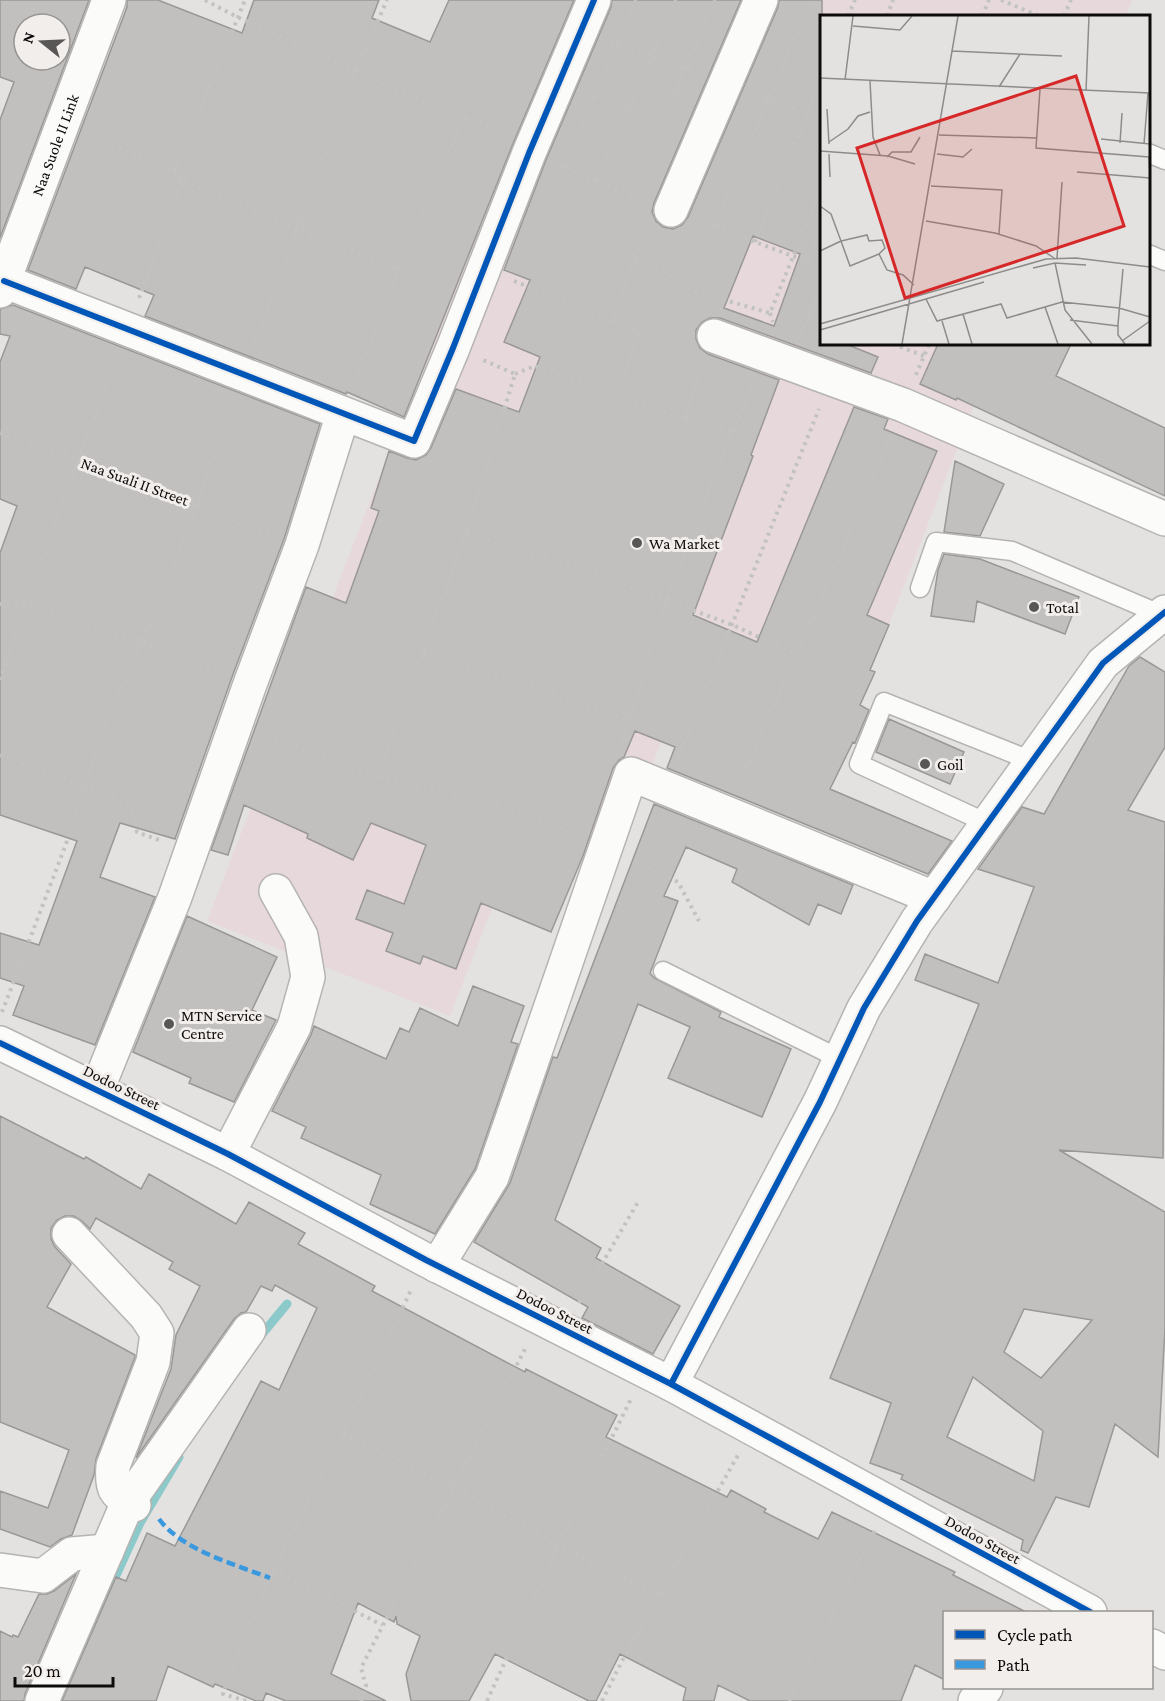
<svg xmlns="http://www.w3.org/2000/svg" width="1165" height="1701" viewBox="0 0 1165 1701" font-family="'Crimson Pro',serif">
	<rect width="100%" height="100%" fill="#e4e2e0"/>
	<path fill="#e7d8dc" d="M520,0H1132L1126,16H822V344H998L819,804L661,742L615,861L524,826L450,1016L207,921L510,141Z"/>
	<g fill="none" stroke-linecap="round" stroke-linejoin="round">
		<path stroke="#8bc9cb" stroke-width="9" d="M258,1339L287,1304
			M69,1678L140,1523L179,1457"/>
	</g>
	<path fill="#c2c0bf" stroke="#9a9897" stroke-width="1.5" fill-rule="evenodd" d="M0,0H89L0,238V120L14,82L0,77ZM24,24H60V60H24Z
		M127,0H158L242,33L254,0H379L372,18L430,42L449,0H574L512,146L404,417L347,392L346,394L145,316L154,295L85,267L76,289L28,270L127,7Z
		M612,0H741L654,203L652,212L656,221L663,227L673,229L682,225L688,217L778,7L779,0H822V344H846L878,357L871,373L720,318H710L702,322L696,330V339L700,348L708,354L779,380L751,455L753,456L693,615L757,642L854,407L888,419L884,429L937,451L867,615L889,625L870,670L875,672L860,705L869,710L855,743L853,742L830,789L952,841L928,874L667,768L675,747L635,731L624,757L619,760L613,768L583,856L551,932L481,903L456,969L423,956L420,964L386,951L393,933L356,919L367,890L404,904L426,845L371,823L353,860L307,838L308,834L244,805L228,855L211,850L306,587L346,603L379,511L371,508L389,451L407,458L416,460L426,455L431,448L456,389L519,412L540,357L504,342L530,280L504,270L546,160L611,7ZM753,236L800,254L774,326L724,308Z
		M13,305L320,424L284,539L232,677L175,839L120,823L100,877L155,897L95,1045L13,1015L24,986L0,978V933L39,945L77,841L0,815V553L17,506L0,499V362L10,336L0,334V309Z
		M938,344H1071L1056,376L1165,428V496L957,398L956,400L920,384Z
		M955,461L1004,484L980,536L944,532Z
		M944,554L980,559L1079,597L1065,634L977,601L974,622L931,616L938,570Z
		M1140,657L1165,672V747L1128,810L1165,822L1163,1158L1059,1150L1165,1212V1328L1158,1457L1115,1424L1089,1507L1056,1497L1028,1553L1021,1550L1023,1540L901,1479L903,1475L870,1463L891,1403L830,1378L979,1004L915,980L925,954L998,983L1034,887L978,869L1022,807L1044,814L1129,666ZM1024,1309L1092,1320L1041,1378L1004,1352ZM973,1377L1043,1431L1034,1481L947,1437Z
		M889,719L964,752L950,784L876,752Z
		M654,804L853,885L841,914L818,904L809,925L732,882L737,869L686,847L664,896L678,901L650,973L654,978L721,1012L719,1017L791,1049L762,1117L668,1078L690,1027L638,1004L555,1220L601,1248L596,1258L680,1306L653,1354L582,1318L588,1307L474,1242L510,1183L553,1057L557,1058Z
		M187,916L277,957L252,1010L276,1020L234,1102L189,1083L191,1078L133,1052Z
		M473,986L524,1006L511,1042L518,1044L475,1169L435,1234L370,1204L381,1175L301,1138L306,1127L272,1111L311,1035L314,1026L386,1059L400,1028L409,1032L420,1008L458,1026Z
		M0,1116L84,1159L86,1157L141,1189L149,1174L236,1224L249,1202L305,1233L298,1244L375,1286L372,1291L525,1372L526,1369L617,1415L606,1437L727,1497L731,1490L766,1509L764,1512L818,1539L832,1512L955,1572L953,1575L1026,1612H945V1680L915,1665L901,1701H750L718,1685L714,1701H683L686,1688L620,1654L596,1701H589L495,1654L469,1701H411L406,1674L420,1636L397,1624L396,1616L394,1622L358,1603L331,1674L386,1701H286L266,1693L263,1701H256L215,1684L213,1687L168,1666L156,1701H62L116,1577L126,1581L147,1533L175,1546L261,1381L279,1390L317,1308L275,1285L272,1291L261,1286L246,1312L241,1313L234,1319L136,1458L171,1369L176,1335L200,1286L169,1269L173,1262L96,1218L90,1229L82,1221L74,1216H65L57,1220L51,1228V1239L55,1247L71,1264L47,1307L135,1355V1357L96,1459L94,1475L72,1535L61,1539L50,1547L0,1529V1491L48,1508L69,1450L0,1422Z
		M76,1574L25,1694L24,1701H0V1631L12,1637L13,1635L18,1637L39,1594H47L54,1591Z"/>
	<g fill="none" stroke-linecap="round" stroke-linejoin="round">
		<defs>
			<path id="service" d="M1148,153L1165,160
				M1148,254L1165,261
				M920,588L936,542L1012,551L1162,615
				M987,823L859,764L884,702L1032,761
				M663,971L840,1059"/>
			<g id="minor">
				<path d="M671,210L761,0"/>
				<path d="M4,281L414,441L453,348L529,153L594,0"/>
				<path id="s1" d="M0,291L109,0"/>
				<path d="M714,336L903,405L1165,519"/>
				<path d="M97,1090L175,897L250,684L302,545L343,414"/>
				<path d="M228,1154L294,1027L308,977L301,936L276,891"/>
				<path d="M69,1234L146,1316L157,1333L153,1362L113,1466C111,1488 114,1494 134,1505"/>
				<path d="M437,1266L492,1177L631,774L934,898"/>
				<path d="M671,1384L820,1102L864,1008L917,921L1103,663L1165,612"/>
				<path d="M0,1570L43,1576L72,1554L107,1551"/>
				<path d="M42,1701L128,1502L249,1330"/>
				<path d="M975,1701L986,1688"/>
			</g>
			<path id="tertiary" d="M0,1043L228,1154L426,1260L671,1384L1090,1612
				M1152,1646L1165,1653"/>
		</defs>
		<use href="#service" stroke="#b5b4b2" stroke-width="21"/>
		<use href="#minor" stroke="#b5b4b2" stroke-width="36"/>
		<use href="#tertiary" stroke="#b5b4b2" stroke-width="36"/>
		<path stroke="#c2c2c2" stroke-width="4" stroke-dasharray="3 4.5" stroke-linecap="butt" d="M205,0L237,17L435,107L503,131
			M1001,0L1039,16
			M848,16L855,0
			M887,16L893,0
			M982,16L989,0
			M1064,16L1071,0
			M610,42L696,73
			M757,95L807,113
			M91,136L175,171L183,181L398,270
			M559,166L642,199
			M564,168L636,0
			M175,171L245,0
			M597,181L676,0
			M631,194L715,0
			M702,222L822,267
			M714,227L811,0
			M755,242L822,78
			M634,262L667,273L690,290L770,313L822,186
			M808,262L822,230
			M514,281L613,320L645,230
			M139,298L183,181
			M814,303L822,306
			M770,313L773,322
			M808,317L822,323
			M613,320L639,332L616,395
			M801,335L822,282
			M254,344L356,71L387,0
			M893,344L924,356
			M515,374L535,366L684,419L707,424L731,433
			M916,375L929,344
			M355,383L398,270L464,118
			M684,419L703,366
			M0,433L94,464L198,503L210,514L271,535
			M466,533L564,563L733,625L797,655
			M0,604H25L142,642L221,673
			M423,653L541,689L630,721
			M0,680L25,604L116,359
			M267,736L377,777L493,803L576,833
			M622,742L667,600L731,433L744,408L752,386
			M0,755L84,786L131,806L137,832L162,841
			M678,758L819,409
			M377,777L466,533L515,374L483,360
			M740,782L840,557L891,434
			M635,860L678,882L699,921
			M2,1012L66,844L107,718L142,642L198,503L232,405
			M579,1303L638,1202
			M343,1433L453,1487L558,1546L659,1595
			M274,1570L382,1625
			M246,1701L223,1694L227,1683L270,1578L343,1433L412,1288
			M361,1701L366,1686L361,1668L526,1347
			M487,1701L558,1546L631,1399
			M602,1701L622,1661L738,1455
			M789,1701L875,1530"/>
		<use href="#service" stroke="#fbfbfa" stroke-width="18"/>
		<use href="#minor" stroke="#fbfbfa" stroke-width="33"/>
		<use href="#tertiary" stroke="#fbfbfa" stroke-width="33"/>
		<path stroke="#3a99de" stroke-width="4.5" stroke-dasharray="9 4.5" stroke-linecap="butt" d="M159,1519C182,1550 234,1564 270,1578"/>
		<defs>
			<path id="cycleway" d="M4,281L414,441L453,348L529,153L594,0
				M0,1043L228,1154L426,1260L671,1384L1090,1612
				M671,1384L820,1102L864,1008L917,921L1103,663L1165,612"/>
		</defs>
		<use href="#cycleway" stroke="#f2eeec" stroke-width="10"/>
		<use href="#cycleway" stroke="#0057b8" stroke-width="6"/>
	</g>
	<g fill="#585756" stroke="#f2eeec" stroke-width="2">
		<circle cx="637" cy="543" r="6"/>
		<circle cx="1034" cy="607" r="6"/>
		<circle cx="925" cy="764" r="6"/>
		<circle cx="169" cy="1024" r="6"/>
	</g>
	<g text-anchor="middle" stroke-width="6" stroke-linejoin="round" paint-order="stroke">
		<g font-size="16" fill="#0d0c0b" stroke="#f2eeec">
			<text dy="6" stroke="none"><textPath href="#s1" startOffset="156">Naa Suole II Link</textPath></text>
			<text transform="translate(135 481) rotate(20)" y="6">Naa Suali II Street</text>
			<text transform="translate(122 1087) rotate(26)" y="6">Dodoo Street</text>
			<text transform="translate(555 1310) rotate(27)" y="6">Dodoo Street</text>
			<text transform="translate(983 1539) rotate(29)" y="6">Dodoo Street</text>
		</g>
		<g font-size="16" fill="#0d0c0b" stroke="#f2eeec" text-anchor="start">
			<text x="649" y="549">Wa Market</text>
			<text x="1046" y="613">Total</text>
			<text x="937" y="770">Goil</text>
			<text x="181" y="1021">MTN Service<tspan x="181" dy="18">Centre</tspan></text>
		</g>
	</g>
	<g transform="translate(820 15)">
		<rect width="330" height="330" fill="#e4e2e0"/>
		<path fill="none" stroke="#8e8c8b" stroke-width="1.5" d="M33,11L80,15L92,1M132,36L242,41M0,63L330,78M25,65L33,1M50,66L53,122L60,140M179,72L200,39M220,74L216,133L329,142L330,161M266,76L269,1M7,94L9,129M119,120L217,123M281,124L330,129M9,127L28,114L38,101L50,97M300,128L302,98M324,129L328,78M0,136L68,141L95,149M9,139L10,162M117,139L143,142L152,134M67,142L72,137H91L100,122M257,157L330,163M111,171L182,175L179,219M0,191L11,199L21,226L0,236M106,206L175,218L216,231L234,243M59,239L65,233L62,225L49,226L47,220L21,226L30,251L59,239L67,255L83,260L94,270M237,243L242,167M235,248L245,295L272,329M213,253L235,248L266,250M303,254L298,309V320L305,329M106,284L117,306L181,289L187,303L242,287L299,293L330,302M225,292L238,329M143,299L152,329M250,305L298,311M122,306L129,329M0,309L226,244L256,243L330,252M0,315L164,267M302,326L330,306M82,329L138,1"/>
		<path fill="#d62828" fill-opacity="0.15" stroke="#d62828" stroke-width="3" d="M256,61L304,211L85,283L37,133Z"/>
		<rect width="330" height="330" fill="none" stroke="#0d0c0b" stroke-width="3"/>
	</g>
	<rect x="943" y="1611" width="210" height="78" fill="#f2eeec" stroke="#969492" stroke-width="1.5"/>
	<rect x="955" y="1630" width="30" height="9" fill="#0057b8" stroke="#969492" stroke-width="1.5"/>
	<text x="997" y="1641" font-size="18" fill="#0d0c0b">Cycle path</text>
	<rect x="955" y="1660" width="30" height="9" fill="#3a99de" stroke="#969492" stroke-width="1.5"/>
	<text x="997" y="1671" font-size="18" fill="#0d0c0b">Path</text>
	<g transform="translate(42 42) rotate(288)"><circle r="28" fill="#f2eeec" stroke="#969492" stroke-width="1.5"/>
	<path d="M0-4.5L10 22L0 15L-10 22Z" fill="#585756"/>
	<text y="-9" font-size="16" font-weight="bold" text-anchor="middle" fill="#0d0c0b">N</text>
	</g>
	<path d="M15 1677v9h98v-9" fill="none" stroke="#0d0c0b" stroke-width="3"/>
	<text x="24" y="1677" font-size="18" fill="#0d0c0b" stroke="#f2eeec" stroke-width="4.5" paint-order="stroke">20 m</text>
</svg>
